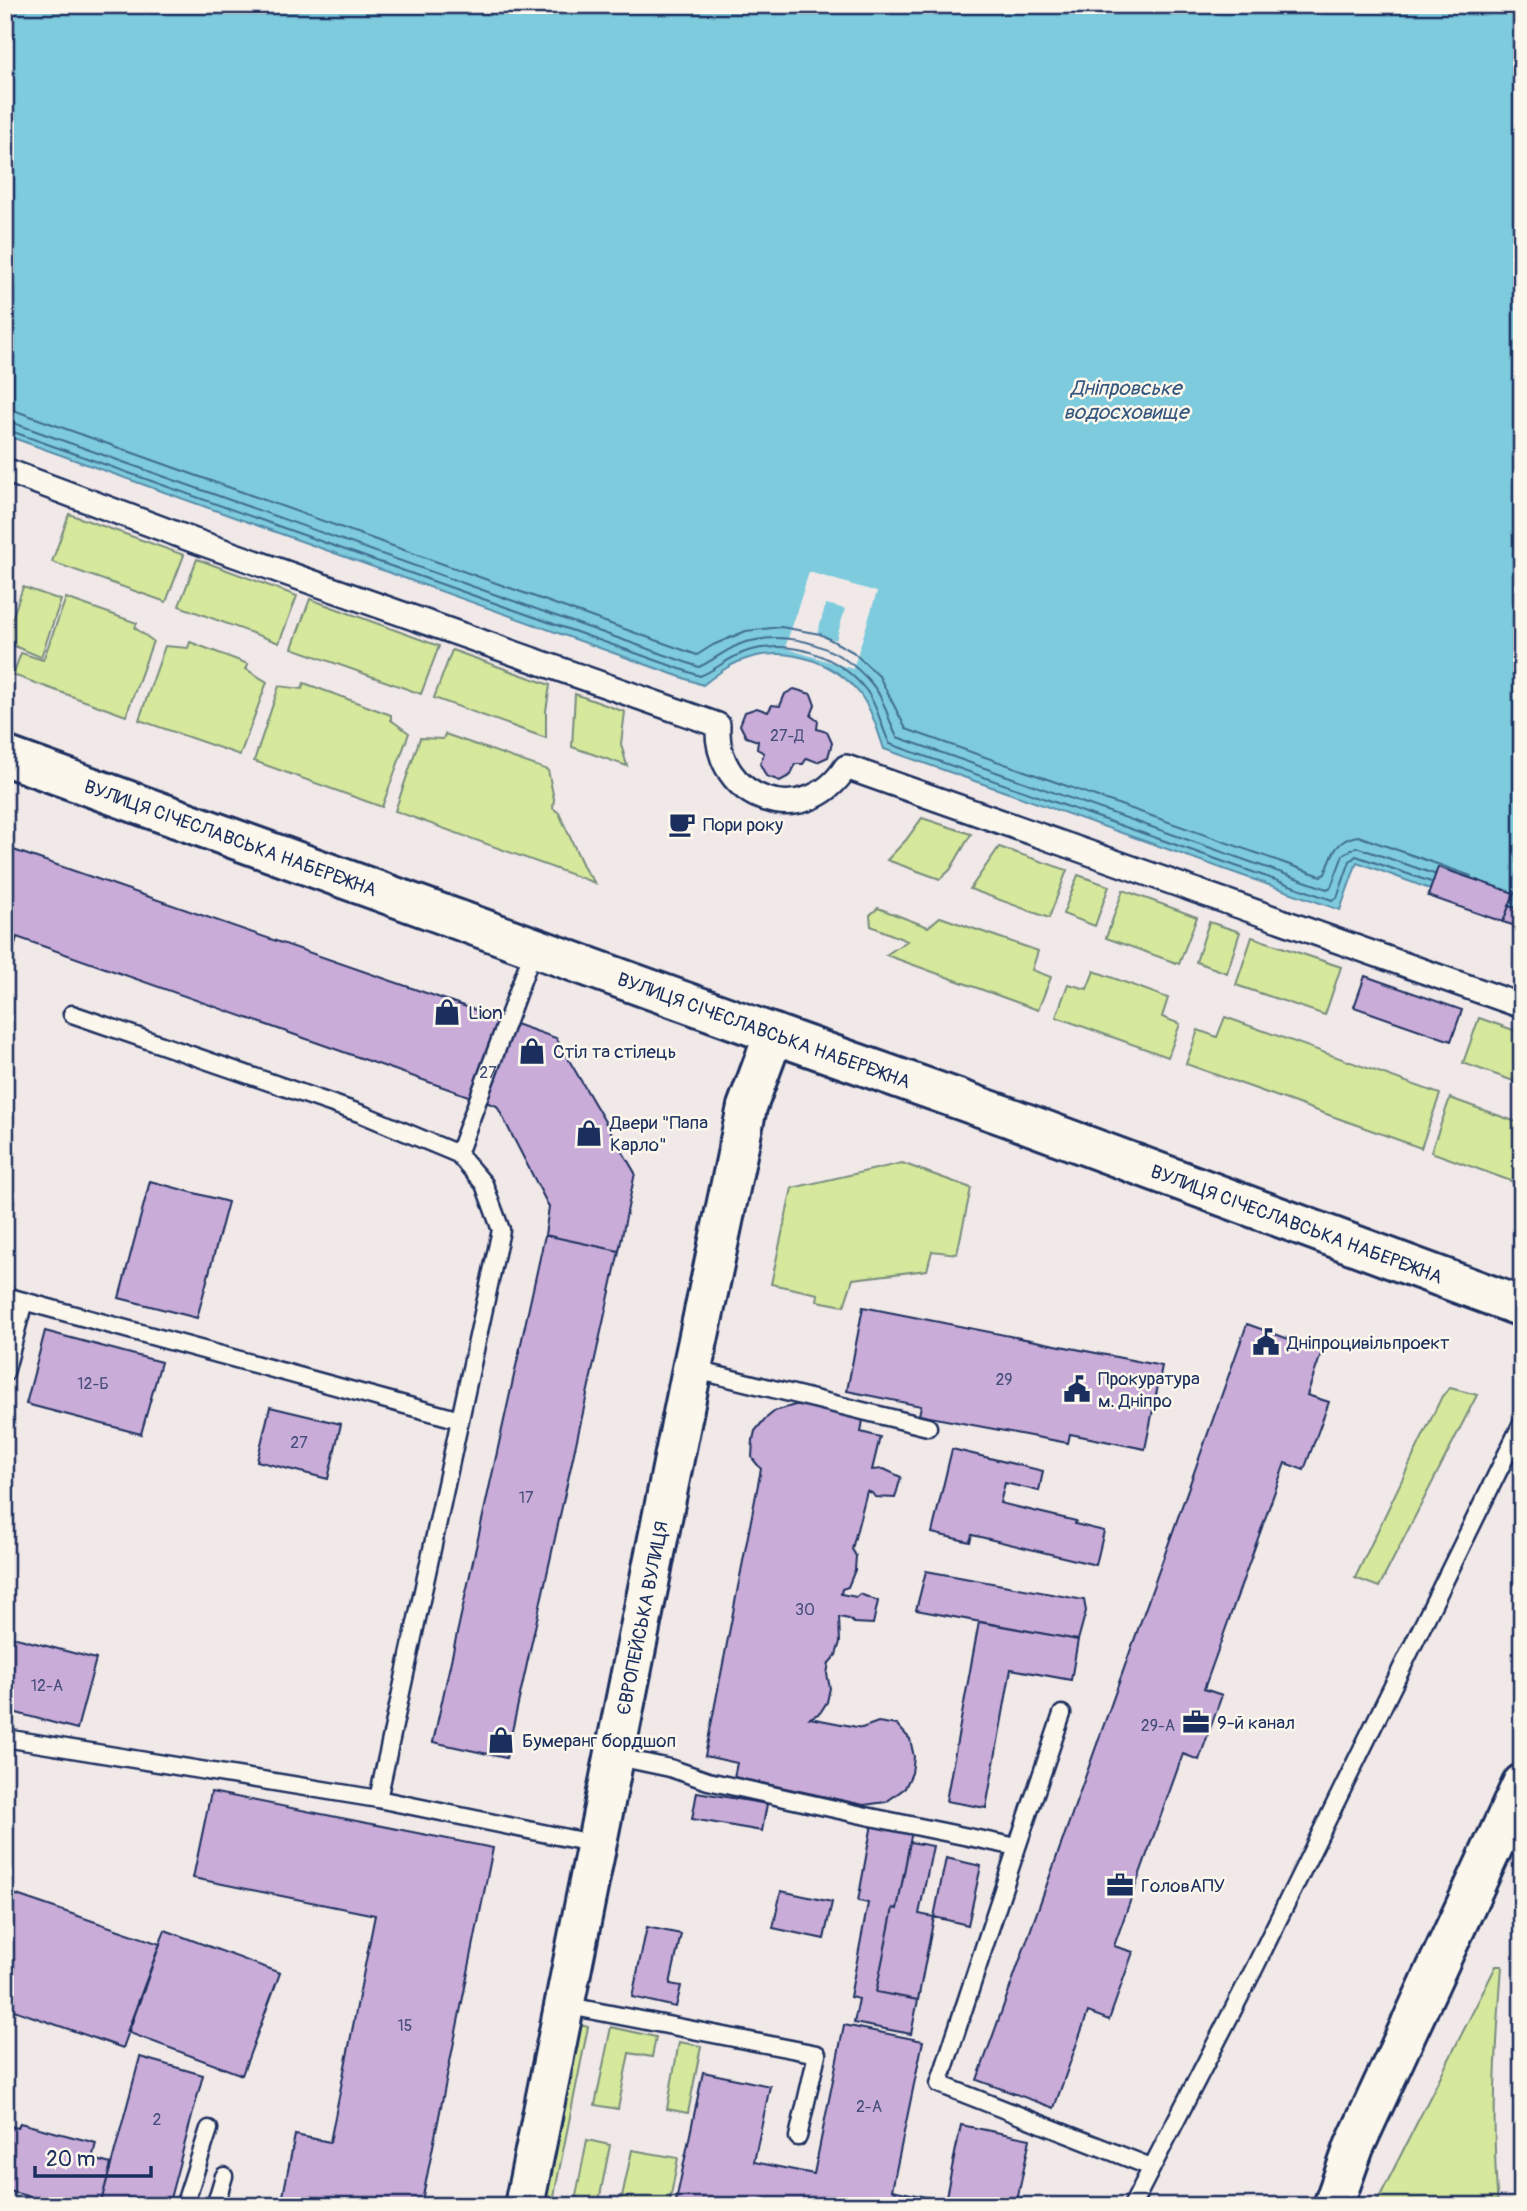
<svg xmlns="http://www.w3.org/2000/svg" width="1527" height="2211" viewBox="0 0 1527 2211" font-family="Pangolin,sans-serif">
	<rect width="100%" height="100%" fill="#f1e8e8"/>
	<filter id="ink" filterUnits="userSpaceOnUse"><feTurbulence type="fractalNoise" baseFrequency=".0143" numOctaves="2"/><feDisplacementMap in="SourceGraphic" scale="14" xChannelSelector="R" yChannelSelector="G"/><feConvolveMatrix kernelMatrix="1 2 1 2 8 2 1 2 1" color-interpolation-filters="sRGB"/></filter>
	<g filter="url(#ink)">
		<path fill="#d5e89c" stroke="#788c7d" stroke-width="2" d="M69,514L184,555L166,602L52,562Z
			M197,559L297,596L279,643L179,606Z
			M23,587L61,600L41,657L14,646L7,633Z
			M66,598L137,623L135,628L153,641L126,716L13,675L21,653L43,660Z
			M310,599L439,646L421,694L292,648Z
			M190,642L248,664L246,669L267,682L240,755L139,720L165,646L188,648Z
			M452,650L550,685L546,711V738L434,698Z
			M304,683L391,715V720L409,733L382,807L254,761L279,686L302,689Z
			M575,694L625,712L621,744L627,766L572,747Z
			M445,734L548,770L554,799L553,808L559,813L585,870L595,883L395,811L420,738L443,739Z
			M922,818L971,834L950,870L940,879L887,860L906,840Z
			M999,847L1067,870L1049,918L970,889Z
			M1078,875L1109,886L1095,926L1063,914Z
			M1123,890L1197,917L1179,964L1106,938Z
			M878,908L928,927L940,917L1038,951L1032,970L1051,977L1038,1010L886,955L907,941L871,926L870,915Z
			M1209,922L1240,932L1227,973L1196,962Z
			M1252,937L1341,967L1325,1015L1236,985Z
			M1094,971L1168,998L1162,1017L1180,1024L1168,1057L1056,1017L1068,984L1087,989Z
			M1225,1017L1440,1094L1421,1148L1186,1064L1198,1030L1217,1037Z
			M1479,1018L1522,1033V1084L1463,1063Z
			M1450,1098L1522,1124V1185L1431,1152Z
			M902,1163L971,1188L957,1254L932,1251L927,1270L853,1279L844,1306L817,1301L818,1294L771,1284L792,1188Z
			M1450,1388L1477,1395L1379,1587L1355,1578L1442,1396Z
			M1496,1966H1502C1496,2047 1491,2125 1498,2206H1375Z
			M580,2025L588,2027L552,2206H544Z
			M611,2027L656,2037L652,2057L629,2053L618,2109L595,2105Z
			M679,2042L701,2046L688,2113L667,2109Z
			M587,2140L610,2145L598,2206H588L576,2196Z
			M632,2150L678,2158L669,2206H620Z"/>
		<path fill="#7dcbdc" stroke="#568daa" stroke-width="2" d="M5,5H1522V923L1357,862L1340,910L884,749C878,731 872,710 860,694C835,662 789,646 749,658C731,663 717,674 703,685L5,435Z"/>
		<path fill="#f1e8e8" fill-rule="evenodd" d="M809,572L877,592L853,669L785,648ZM826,604L845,609L836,640L817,634Z"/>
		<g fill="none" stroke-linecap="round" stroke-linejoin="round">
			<path stroke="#426d90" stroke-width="2" d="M5,409L16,411L697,655L713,645L746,631L781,627L820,634L853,652L879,676L906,729L1321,876L1325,874C1332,855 1336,839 1358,836L1471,876
				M5,420L699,667C715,660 728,647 746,642C793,630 841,647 872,684C885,699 888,721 897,737L1327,889L1331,887L1343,855L1356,847L1434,874
				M5,429L700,676C716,670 730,656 748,651C791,639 838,655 866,690C878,706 881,727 890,744L1332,900L1337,898L1350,861L1356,856L1431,882"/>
		</g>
		<path fill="#c9acd8" stroke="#1b2f5e" stroke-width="2" d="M794,689L811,694L815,705L811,716L818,721L817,729L827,732L832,743L828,757L817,762L807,758L803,764H795L791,775L780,781L766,776L760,764L764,753L757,749L758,741L746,737L740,725L745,712L757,708L768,712L772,705L780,706L785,694Z
			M5,847L556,1038L635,1173L619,1251L545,1235L549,1207L497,1106L17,937L5,981Z
			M1438,867L1514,893L1503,922L1428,896Z
			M1509,906L1522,910V928L1503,922Z
			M1365,976L1462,1010L1451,1041L1354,1007Z
			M150,1181L228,1202L197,1318L119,1298Z
			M545,1235L619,1251L506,1758L433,1742Z
			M863,1307L1162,1366L1145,1449L1070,1434L1068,1443L919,1415L921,1406L847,1391Z
			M1247,1324L1322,1351L1307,1395L1329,1402L1304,1470L1285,1463L1204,1689L1222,1695L1199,1760L1183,1754L1114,1946L1133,1952L1109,2020L1088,2012L1054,2108L977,2080Z
			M45,1331L161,1362L141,1434L26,1404Z
			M795,1405H815L842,1410L863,1420L861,1432L880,1437L872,1470L884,1469L901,1477L895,1498L875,1497L872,1493L867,1491L852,1549L856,1556L855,1570L848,1587L842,1589L841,1594L856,1597L860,1594L878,1601L873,1624L854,1623L849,1619L839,1617L840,1642L836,1655L829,1663L827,1674L830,1688L827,1702L820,1713L810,1718L862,1728L878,1722L897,1725L910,1739L914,1757L912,1773L905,1788L886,1802L864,1805L734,1777L737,1763L705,1756L761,1469L752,1458L753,1440L755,1431L764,1420L775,1411Z
			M270,1407L341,1424L328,1479L257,1461Z
			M952,1449L1043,1471L1039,1491L1005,1483L1000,1503L1076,1521L1075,1524L1104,1531L1096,1565L972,1535L970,1542L932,1533Z
			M926,1571L1084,1600L1086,1611L1078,1640L916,1610Z
			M979,1622L1078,1640L1071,1680L1011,1669L986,1808L946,1801Z
			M5,1635L96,1659L77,1729L5,1710Z
			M211,1792L493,1848L421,2206H281L295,2135L330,2142L375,1915L193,1878Z
			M697,1792L767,1804L762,1831L692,1819Z
			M872,1824L912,1831L897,1909L893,1908L876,1992L918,2000L911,2034L854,2023L859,1999L850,1997L868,1903L858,1901Z
			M910,1842L933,1846L919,1914L934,1917L918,2000L876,1992L893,1908L897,1909Z
			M946,1858L981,1866L968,1925L934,1917Z
			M5,1891L160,1944L123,2048L5,2007Z
			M781,1891L832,1902L824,1939L773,1928Z
			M647,1927L681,1934L670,1984L681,1986L676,2007L632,1997Z
			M165,1930L280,1973L242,2075L127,2032Z
			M844,2025L923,2041L892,2190L945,2201L961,2125L1030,2139L1016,2206H675L703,2072L770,2086L754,2162L814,2174Z
			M140,2057L203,2075L168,2206H100Z
			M20,2123L96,2143L92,2159L111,2164L100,2206H63L5,2190V2125L18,2128Z"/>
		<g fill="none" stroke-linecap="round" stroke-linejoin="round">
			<defs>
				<path id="service" d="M72,1014L362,1114L458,1154L484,1184L501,1230L378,1799
					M458,1154L534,948
					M5,1296L460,1420
					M692,1369L928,1427
					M5,1373L24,1301
					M5,1738L378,1799L596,1844
					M613,1756L670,1768L708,1781L871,1817L1017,1847L939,2084L1151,2167
					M1017,1847L1062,1714
					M564,2005L817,2054L798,2137
					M184,2206L209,2129
					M215,2206L224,2176
					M1132,2206L1254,1969L1522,1423"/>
				<path id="pedestrian" d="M5,470L195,541L718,725C714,801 805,832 846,767L1522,1006"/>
				<g id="tertiary">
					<path id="s1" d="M524,2206L692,1369L747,1107L774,1034"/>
				</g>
				<g id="primary">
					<path id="s2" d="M5,756L774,1034L1006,1116L1522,1307"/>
					<path d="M1333,2206L1354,2147L1522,1784"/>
				</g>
			</defs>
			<use href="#service" stroke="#1b2f5e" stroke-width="21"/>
			<use href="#pedestrian" stroke="#1b2f5e" stroke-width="28"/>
			<use href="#tertiary" stroke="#1b2f5e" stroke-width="44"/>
			<use href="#primary" stroke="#1b2f5e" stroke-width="44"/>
			<use href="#service" stroke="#fbf7ec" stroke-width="16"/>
			<use href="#pedestrian" stroke="#fbf7ec" stroke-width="23"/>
			<use href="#tertiary" stroke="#fbf7ec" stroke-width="38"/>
			<use href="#primary" stroke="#fbf7ec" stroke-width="38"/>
		</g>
	</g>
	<defs>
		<symbol id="cafe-bare" viewBox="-9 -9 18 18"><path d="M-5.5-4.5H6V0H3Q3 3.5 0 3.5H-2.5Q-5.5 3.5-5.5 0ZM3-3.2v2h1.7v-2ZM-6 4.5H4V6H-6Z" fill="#1b2f5e" stroke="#fbf7ec" stroke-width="2.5" paint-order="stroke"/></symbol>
		<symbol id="shop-bare" viewBox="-9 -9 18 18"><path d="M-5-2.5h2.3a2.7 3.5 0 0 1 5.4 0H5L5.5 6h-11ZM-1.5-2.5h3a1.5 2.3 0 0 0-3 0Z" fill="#1b2f5e" stroke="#fbf7ec" stroke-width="2.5" paint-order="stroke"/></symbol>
		<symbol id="civic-bare" viewBox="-9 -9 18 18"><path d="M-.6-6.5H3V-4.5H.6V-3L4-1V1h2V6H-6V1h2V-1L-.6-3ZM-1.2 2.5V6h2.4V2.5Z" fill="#1b2f5e" stroke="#fbf7ec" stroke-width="2.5" paint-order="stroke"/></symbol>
		<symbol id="office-bare" viewBox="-9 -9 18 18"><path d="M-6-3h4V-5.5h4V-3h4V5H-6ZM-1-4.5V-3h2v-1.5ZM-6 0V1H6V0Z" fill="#1b2f5e" stroke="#fbf7ec" stroke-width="2.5" paint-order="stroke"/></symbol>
	</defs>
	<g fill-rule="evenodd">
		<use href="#cafe-bare" x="663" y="805" width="38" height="38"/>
		<use href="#shop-bare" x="428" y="993" width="38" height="38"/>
		<use href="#shop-bare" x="513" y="1032" width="38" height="38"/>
		<use href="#shop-bare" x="570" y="1114" width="38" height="38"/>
		<use href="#civic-bare" x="1247" y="1323" width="38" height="38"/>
		<use href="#civic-bare" x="1058" y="1370" width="38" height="38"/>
		<use href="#office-bare" x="1177" y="1703" width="38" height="38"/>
		<use href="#shop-bare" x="482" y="1721" width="38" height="38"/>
		<use href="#office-bare" x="1101" y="1866" width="38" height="38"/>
	</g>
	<g text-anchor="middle" stroke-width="5" stroke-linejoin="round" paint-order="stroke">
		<g font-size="16" fill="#464e7c">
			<text x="787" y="741">27-Д</text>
			<text x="488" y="1078">27</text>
			<text x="1004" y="1385">29</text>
			<text x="93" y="1389">12-Б</text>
			<text x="299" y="1448">27</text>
			<text x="526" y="1503">17</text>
			<text x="805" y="1615">30</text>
			<text x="47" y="1691">12-А</text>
			<text x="1158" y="1731">29-А</text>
			<text x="405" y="2031">15</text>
			<text x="869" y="2112">2-А</text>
			<text x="157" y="2125">2</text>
		</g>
		<g font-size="19" fill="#1b2f5e" stroke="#fbf7ec" text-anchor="start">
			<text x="703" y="831">Пори року</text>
			<text x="468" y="1019">Lion</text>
			<text x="553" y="1058">Стіл та стілець</text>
			<text x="610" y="1129">Двери "Папа<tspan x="610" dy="22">Карло"</tspan></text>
			<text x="1287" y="1349">Дніпроцивільпроект</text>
			<text x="1098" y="1385">Прокуратура<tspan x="1098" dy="22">м. Дніпро</tspan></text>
			<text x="1217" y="1729">9-й канал</text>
			<text x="522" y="1747">Бумеранг бордшоп</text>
			<text x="1141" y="1892">ГоловАПУ</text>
		</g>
		<g font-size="19" fill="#1b2f5e" stroke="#fbf7ec">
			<text dy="7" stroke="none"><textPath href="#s2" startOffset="240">ВУЛИЦЯ СІЧЕСЛАВСЬКА НАБЕРЕЖНА</textPath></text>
			<text dy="7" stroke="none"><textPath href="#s2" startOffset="807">ВУЛИЦЯ СІЧЕСЛАВСЬКА НАБЕРЕЖНА</textPath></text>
			<text dy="7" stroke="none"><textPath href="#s2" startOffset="1374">ВУЛИЦЯ СІЧЕСЛАВСЬКА НАБЕРЕЖНА</textPath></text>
			<text dy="7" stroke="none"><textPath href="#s1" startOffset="600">ЄВРОПЕЙСЬКА ВУЛИЦЯ</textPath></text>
		</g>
		<g font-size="21" font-style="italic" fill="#34567e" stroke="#fbf7ec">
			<text x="1126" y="395">Дніпровське<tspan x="1126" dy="24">водосховище</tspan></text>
		</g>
	</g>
	<rect width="1527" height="2211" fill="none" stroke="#fbf7ec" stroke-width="28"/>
	<rect x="14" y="14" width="1499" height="2183" fill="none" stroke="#1b2f5e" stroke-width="2.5" filter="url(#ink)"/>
	<path d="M35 2166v10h116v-10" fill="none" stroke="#1b2f5e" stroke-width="3.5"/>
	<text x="46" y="2166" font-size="21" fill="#1b2f5e" stroke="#fbf7ec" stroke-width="5" paint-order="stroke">20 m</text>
</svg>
